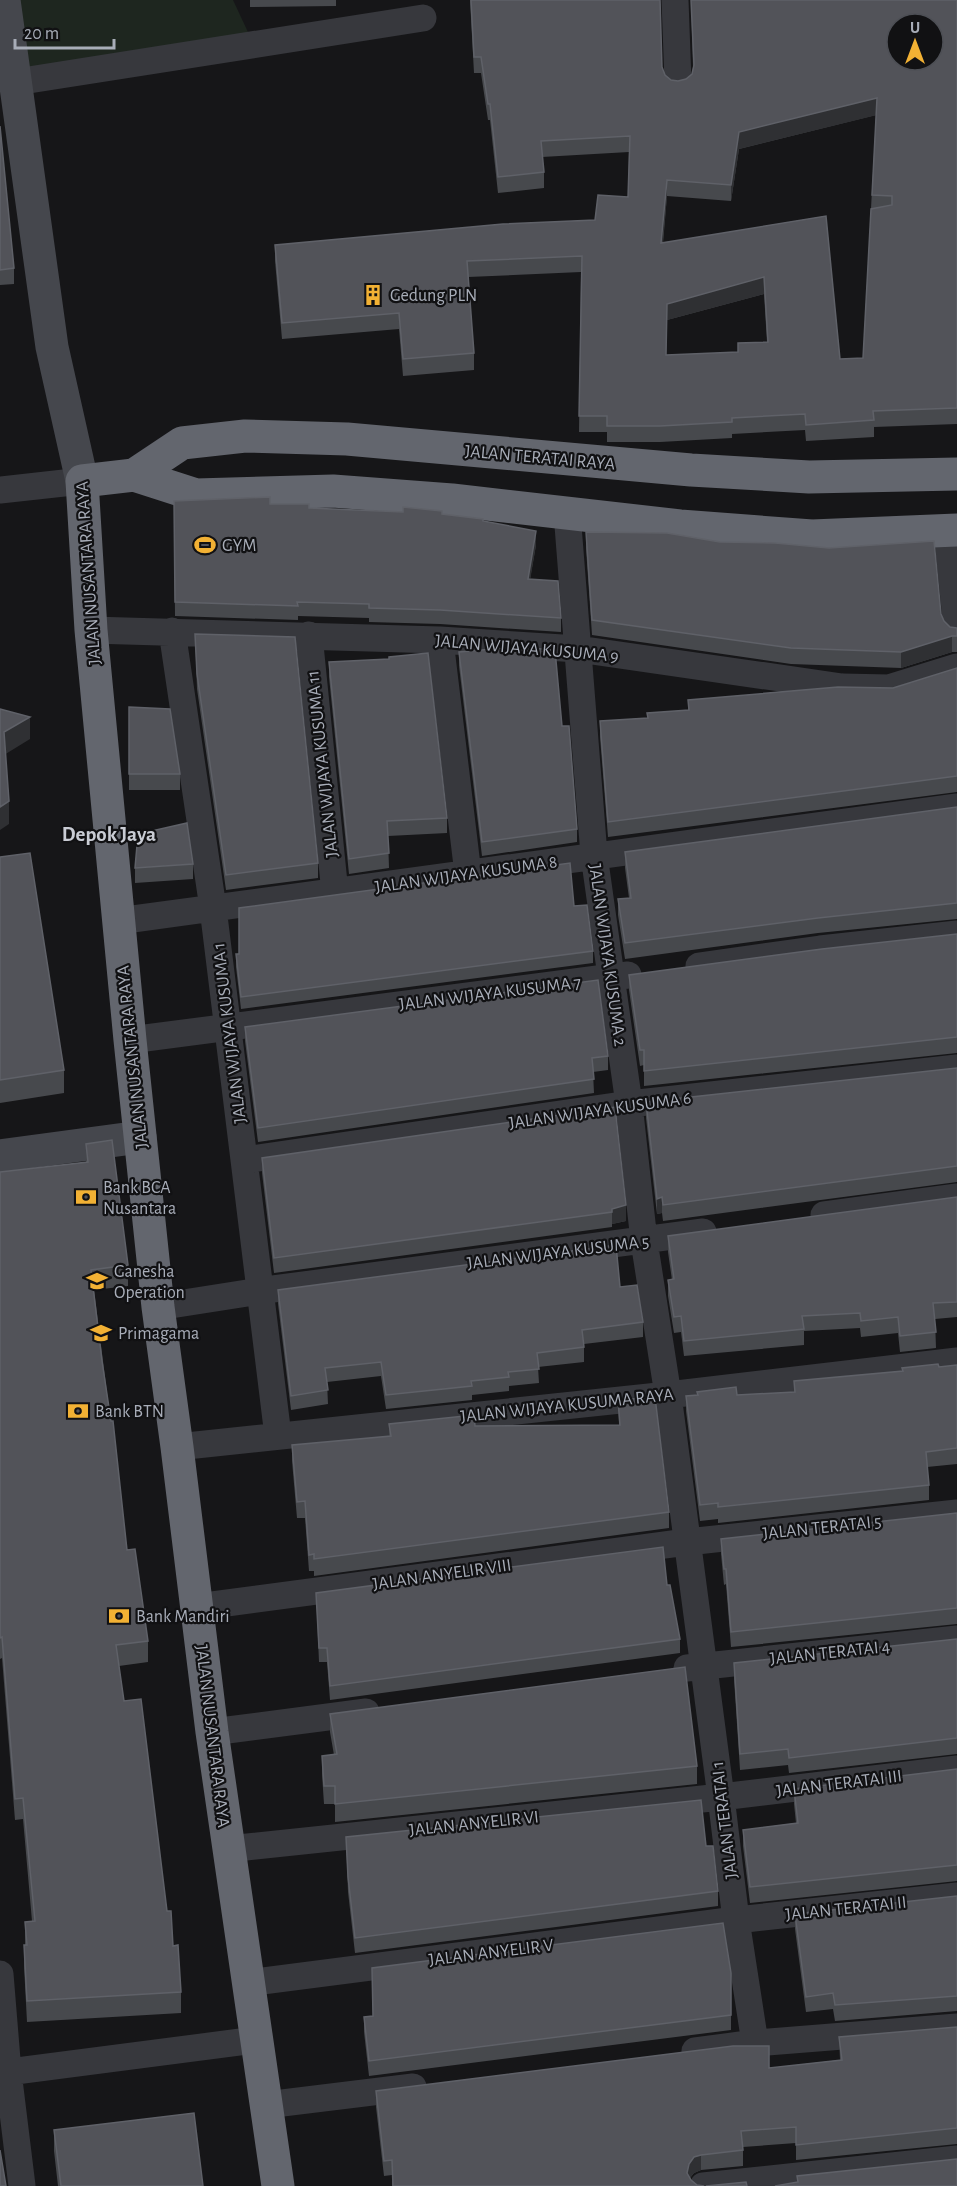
<svg xmlns="http://www.w3.org/2000/svg" width="957" height="2186" viewBox="0 0 957 2186" font-family="'Alegreya Sans',sans-serif">
	<rect width="100%" height="100%" fill="#161618"/>
	<path fill="#1e261f" d="M4,0H233L254,45L16,82Z"/>
	<g fill="none" stroke-linecap="round" stroke-linejoin="round">
		<path stroke="#37383d" stroke-width="27" d="M675,0L678,82
			M16,82L423,18
			M0,490L82,481
			M567,513L594,855L629,1104L644,1241L668,1395L721,1797L736,1920L755,2043
			M947,531L957,628
			M91,630L440,640L578,649L842,687L889,688L957,667
			M172,631L213,908L278,1436
			M309,635L335,893
			M440,640L468,874
			M118,921L957,807
			M699,966L820,949L957,934
			M130,1040L628,975
			M244,1160L629,1104L957,1068
			M824,1215L957,1197
			M158,1307L273,1289L703,1232
			M177,1447L668,1395L957,1361
			M197,1607L687,1542L957,1513
			M687,1668L957,1639
			M212,1732L366,1712
			M228,1849L721,1797L957,1769
			M0,1974L8,2072L22,2186
			M247,1983L736,1920L957,1896
			M695,2051L755,2043L957,2027
			M0,2073L256,2040
			M266,2105L413,2087
			M703,2186L957,2159"/>
		<path stroke="#45474d" stroke-width="33" d="M4,0L52,347L82,481
			M0,1156L140,1137"/>
		<path stroke="#63666e" stroke-width="33" d="M134,475L182,443L245,436L347,439L691,470L809,477L957,474
			M278,2186L212,1732L177,1447L158,1307L130,1040L91,630L82,481L134,475L196,495L333,491L452,500L680,526L812,536L957,530"/>
	</g>
	<path fill="#47494d" fill-rule="evenodd" d="M250,0H336V6L250,7Z
		M470,0H660L662,67L665,75L671,80L678,81L686,79L692,74L693,67L691,0H957V424L874,427V437L806,441L805,430L732,434V438L660,442H607V432H579L581,272L468,277L474,353V370L403,376L399,329L282,339L275,261V245L595,220L628,197L629,152L542,157L544,172V188L498,193L490,120H488L481,73H474ZM876,115L863,358L840,359L826,216L663,243L667,196L731,201L739,149ZM764,294L767,342L738,343V353L666,355L667,320Z
		M0,126L14,268V284L0,285Z
		M174,501L270,504L309,508L442,514L483,521L536,545L530,579L561,618V632L440,624L369,622V618L298,616V620L175,616Z
		M586,532L941,614L944,621L950,627L957,628V652H952L901,668L791,664L592,635L586,548Z
		M195,634L318,863V878L226,890L197,689Z
		M459,652L577,829V842L482,856L459,666Z
		M329,662L447,818V833L388,836L389,868L349,874L329,677Z
		M957,668V792L608,837L600,737V721L647,718L688,710V700L893,688Z
		M129,707L180,774V790H129Z
		M957,807V919L818,933L625,959L618,915V899L629,898L625,868V852Z
		M0,857L64,1070V1093L0,1103Z
		M193,864V879L135,883V868Z
		M574,906L593,951V963L241,1009L236,967V954Z
		M957,934V1053L644,1086V1065L640,1066L629,990V975Z
		M245,1027L608,1056V1070L593,1072L594,1093L258,1142L245,1041Z
		M957,1068V1182L663,1221L662,1213L657,1214L646,1118V1102Z
		M615,1107L626,1221L612,1224V1227L274,1273L262,1173V1158Z
		M86,1144L128,1265V1286L94,1290L127,1550L148,1641V1662L119,1666L124,1701L167,1911L181,1992V2013L27,2022L24,1966V1945H25V1922L32,1921L23,1819L15,1820L2,1658L0,1659V1172L86,1162Z
		M957,1197V1317L935,1319L936,1348L900,1352L898,1333L861,1337L860,1328L804,1331V1345L684,1356L681,1332L674,1333L668,1296V1280H672L668,1252V1236Z
		M620,1287L643,1322V1337L584,1344V1362L538,1367L539,1383L509,1386V1391L472,1395V1400L386,1409L381,1376L327,1382L328,1404L291,1410L278,1304V1290Z
		M957,1365V1464L927,1467L929,1485V1500L718,1523V1519L700,1521L686,1411V1396L737,1395L794,1392V1381L902,1371Z
		M618,1400L669,1512V1528L314,1576V1571H309L305,1518H297L292,1461V1445L389,1437V1424L475,1426L619,1425Z
		M957,1513V1624L731,1647L726,1584L724,1585L721,1554V1539Z
		M667,1585L680,1639V1653L330,1700L327,1662H319L316,1593Z
		M957,1639V1754L789,1773L788,1765L740,1770L734,1679V1663Z
		M330,1714L697,1766V1784L335,1822V1804H324L322,1774V1756L334,1755L330,1732Z
		M957,1769V1881L750,1903L743,1846V1830L796,1823L794,1804V1789Z
		M346,1837L706,1846L718,1891V1906L355,1953L348,1892Z
		M957,1896V2011L835,2021L833,2009L806,2012L795,1929V1914Z
		M372,1968L731,1973V2030L369,2076L364,2032V2017L373,2016Z
		M957,2027V2144L796,2160V2143L743,2147V2166L701,2170L694,2173L690,2178L691,2180L697,2185L704,2186H392V2175L384,2176L376,2107V2091L769,2068L840,2060L839,2037Z
		M54,2130L203,2186H58L54,2151Z"/>
	<path fill="#2f3033" d="M877,98V115L739,149L731,201V185L739,132Z
		M667,180V196L661,259V243Z
		M764,277V294L667,320V304Z
		M536,531V545L528,593V579Z
		M952,636V652L901,668V652Z
		M30,717V739L4,755V732Z
		M9,801V824L0,830V807Z
		M662,1197V1213L657,1214V1199Z
		M626,1205V1221L612,1224V1209Z
		M701,2155V2170L694,2173L689,2179L687,2173L689,2164L694,2157Z"/>
	<path fill="#525359" stroke="#5f6168" stroke-width="1.5" fill-rule="evenodd" d="M471,0H660L662,67L665,75L671,80L678,81L686,79L692,74L694,65L691,0H957V408L873,411L874,420L806,425L805,414L732,418V422L660,426H607V416H579L582,256L467,261L474,353L403,359L399,313L282,323L275,245L503,224L595,220L598,195L628,197L630,136L541,141L544,172L498,177L490,104H488L481,57H474ZM897,24H933V60H897ZM877,98L872,195L892,196V205L871,209L863,358L840,359L826,216L661,243L667,180L731,185L739,132ZM764,277L768,342L738,343V352L666,355L667,304Z
		M0,126L14,268L0,270Z
		M270,497V504H309V508L403,512V507L442,511V514L483,519V521L536,531L528,579L558,581L561,618L440,610L369,608V604L297,602L298,606L175,602L174,501Z
		M586,532L667,533L720,542L775,543L829,548L934,541L941,614L944,621L950,627L957,628V636H952L901,652L791,648L592,620Z
		M195,634L295,637L318,863L226,875L197,674Z
		M515,647L555,650L562,726H569L577,829L482,842L459,652Z
		M428,653L447,818L387,821L389,853L349,859L329,662L389,659V657Z
		M957,668V776L608,822L600,721L648,718L647,713L689,710L688,700L838,687L893,688Z
		M129,707L170,709L180,774H129Z
		M0,709L30,717L4,732L9,801L0,807Z
		M957,807V903L818,918L625,943L618,899L631,898L625,852Z
		M187,823L193,864L135,868L138,834Z
		M30,853L64,1070L0,1080V857Z
		M570,863L574,906L587,905L593,951L241,997L236,954H239V908Z
		M957,934V1037L644,1071V1050H640L629,975L822,949Z
		M598,980L608,1056L592,1058L594,1079L258,1128L245,1027Z
		M957,1068V1166L663,1205L662,1197L657,1199L646,1102Z
		M615,1107L626,1205L612,1209V1212L274,1258L262,1158Z
		M112,1140L128,1265L91,1270L102,1361L111,1421H113L127,1550L135,1549L148,1641L116,1645L124,1701L141,1699L167,1911H171L173,1946L178,1945L181,1992L27,2001L24,1945H27L25,1922L35,1921L23,1798L15,1799L2,1637L0,1638V1172L88,1162L86,1144Z
		M957,1197V1302L933,1303L936,1332L900,1336L898,1317L861,1321L860,1313L802,1316L804,1329L684,1341L681,1316L674,1317L668,1280L674,1279L668,1236Z
		M616,1245L620,1287L637,1285L643,1322L582,1330L584,1347L537,1353L539,1369L508,1372L509,1377L471,1381L472,1386L386,1395L381,1362L325,1368L328,1390L291,1396L278,1290Z
		M938,1364L939,1367L957,1365V1448L926,1452L929,1485L718,1507V1503L700,1505L686,1396L698,1395L697,1392L736,1387L737,1395L795,1392L794,1381L903,1371L902,1368Z
		M655,1397L669,1512L314,1559V1554L309,1555L305,1501L297,1502L292,1445L391,1436L389,1424L474,1415L475,1426L620,1425L618,1400Z
		M957,1513V1608L731,1632L726,1569H724L721,1539Z
		M663,1547L667,1585H670L680,1639L330,1686L327,1648H319L316,1593Z
		M957,1639V1738L789,1758L788,1749L740,1754L734,1663Z
		M685,1667L697,1766L335,1804V1786H324L322,1756L337,1754L330,1714Z
		M957,1769V1865L750,1887L743,1830L798,1823L794,1789Z
		M701,1800L706,1846H713L718,1891L355,1938L348,1877L346,1837Z
		M957,1896V1996L835,2005L833,1993L806,1997L795,1914Z
		M723,1923L731,1973V2015L369,2061L364,2017L373,2016L372,1968Z
		M957,2027V2128L796,2145V2127L741,2131L743,2150L701,2155L694,2157L689,2164L687,2173L691,2180L697,2185L704,2186H393L392,2160L384,2161L376,2091L733,2046H769V2068L842,2060L839,2037Z
		M194,2113L203,2186H61L54,2130Z
		M0,2150L6,2186H0Z
		M957,2159V2186H775L798,2182L797,2176Z
		M746,2182L747,2186H706Z"/>
	<defs>
		<symbol id="building-bare" viewBox="-9 -9 18 18"><path d="M-4-6H4V6H1V3H-1V6H-4ZM-2.5-4.3h1.7v1.8h-1.7ZM.8-4.3h1.7v1.8H.8ZM-2.5-1h1.7V.8h-1.7ZM.8-1h1.7V.8H.8Z" fill="#f2b134" stroke="#111113" stroke-width="2.5" paint-order="stroke"/></symbol>
		<symbol id="stadium-bare" viewBox="-9 -9 18 18"><path d="M0-5a6.5 5 0 1 0 0 10a6.5 5 0 1 0 0-10ZM-3.5-1.8h7v3.6h-7Z" fill="#f2b134" stroke="#111113" stroke-width="2.5" paint-order="stroke"/></symbol>
		<symbol id="bank-bare" viewBox="-9 -9 18 18"><path d="M-6-4H6V4H-6ZM0-2.3a2.3 2.3 0 1 0 0 4.6a2.3 2.3 0 1 0 0-4.6Z" fill="#f2b134" stroke="#111113" stroke-width="2.5" paint-order="stroke"/></symbol>
		<symbol id="school-bare" viewBox="-9 -9 18 18"><path d="M0-5L7-2L0 1L-7-2ZM-4 1L0 2.5L4 1V4Q0 6-4 4Z" fill="#f2b134" stroke="#111113" stroke-width="2.5" paint-order="stroke"/></symbol>
	</defs>
	<g fill-rule="evenodd">
		<use href="#building-bare" x="358" y="280" width="30" height="30"/>
		<use href="#stadium-bare" x="190" y="530" width="30" height="30"/>
		<use href="#bank-bare" x="71" y="1182" width="30" height="30"/>
		<use href="#school-bare" x="82" y="1266" width="30" height="30"/>
		<use href="#school-bare" x="86" y="1318" width="30" height="30"/>
		<use href="#bank-bare" x="63" y="1396" width="30" height="30"/>
		<use href="#bank-bare" x="104" y="1601" width="30" height="30"/>
	</g>
	<g text-anchor="middle" stroke-width="4.5" stroke-linejoin="round" paint-order="stroke">
		<g font-size="18" fill="#a8adb8" stroke="#111113" text-anchor="start">
			<text x="390" y="301">Gedung PLN</text>
			<text x="222" y="551">GYM</text>
			<text x="103" y="1193">Bank BCA<tspan x="103" dy="21">Nusantara</tspan></text>
			<text x="114" y="1277">Ganesha<tspan x="114" dy="21">Operation</tspan></text>
			<text x="118" y="1339">Primagama</text>
			<text x="95" y="1417">Bank BTN</text>
			<text x="136" y="1622">Bank Mandiri</text>
		</g>
		<g font-size="18" fill="#a8adb8" stroke="#111113">
			<text transform="translate(540 457) rotate(5)" y="6">JALAN TERATAI RAYA</text>
			<text transform="translate(88 573) rotate(-94)" y="6">JALAN NUSANTARA RAYA</text>
			<text transform="translate(527 648) rotate(5)" y="6">JALAN WIJAYA KUSUMA 9</text>
			<text transform="translate(322 764) rotate(-96)" y="6">JALAN WIJAYA KUSUMA 11</text>
			<text transform="translate(466 874) rotate(-8)" y="6">JALAN WIJAYA KUSUMA 8</text>
			<text transform="translate(608 955) rotate(82)" y="6">JALAN WIJAYA KUSUMA 2</text>
			<text transform="translate(490 993) rotate(-7)" y="6">JALAN WIJAYA KUSUMA 7</text>
			<text transform="translate(229 1033) rotate(-97)" y="6">JALAN WIJAYA KUSUMA 1</text>
			<text transform="translate(132 1057) rotate(-96)" y="6">JALAN NUSANTARA RAYA</text>
			<text transform="translate(600 1110) rotate(-8)" y="6">JALAN WIJAYA KUSUMA 6</text>
			<text transform="translate(558 1252) rotate(-7)" y="6">JALAN WIJAYA KUSUMA 5</text>
			<text transform="translate(567 1405) rotate(-6)" y="6">JALAN WIJAYA KUSUMA RAYA</text>
			<text transform="translate(822 1527) rotate(-6)" y="6">JALAN TERATAI 5</text>
			<text transform="translate(442 1574) rotate(-8)" y="6">JALAN ANYELIR VIII</text>
			<text transform="translate(830 1652) rotate(-6)" y="6">JALAN TERATAI 4</text>
			<text transform="translate(213 1736) rotate(83)" y="6">JALAN NUSANTARA RAYA</text>
			<text transform="translate(839 1783) rotate(-7)" y="6">JALAN TERATAI III</text>
			<text transform="translate(724 1820) rotate(-97)" y="6">JALAN TERATAI 1</text>
			<text transform="translate(474 1823) rotate(-6)" y="6">JALAN ANYELIR VI</text>
			<text transform="translate(846 1908) rotate(-6)" y="6">JALAN TERATAI II</text>
			<text transform="translate(491 1952) rotate(-7)" y="6">JALAN ANYELIR V</text>
		</g>
		<g font-size="21" font-weight="bold" fill="#c9ccd4" stroke="#111113">
			<text x="109" y="841">Depok Jaya</text>
		</g>
	</g>
	<g transform="translate(915 42)"><circle r="28" fill="#111113" stroke="#4d4f55" stroke-width="1.5"/>
	<path d="M0-4.5L10 22L0 15L-10 22Z" fill="#f2b134"/>
	<text y="-9" font-size="16" font-weight="bold" text-anchor="middle" fill="#a8adb8">U</text>
	</g>
	<path d="M15 39v9h99v-9" fill="none" stroke="#a8adb8" stroke-width="3"/>
	<text x="24" y="39" font-size="18" fill="#a8adb8" stroke="#111113" stroke-width="4.5" paint-order="stroke">20 m</text>
</svg>
